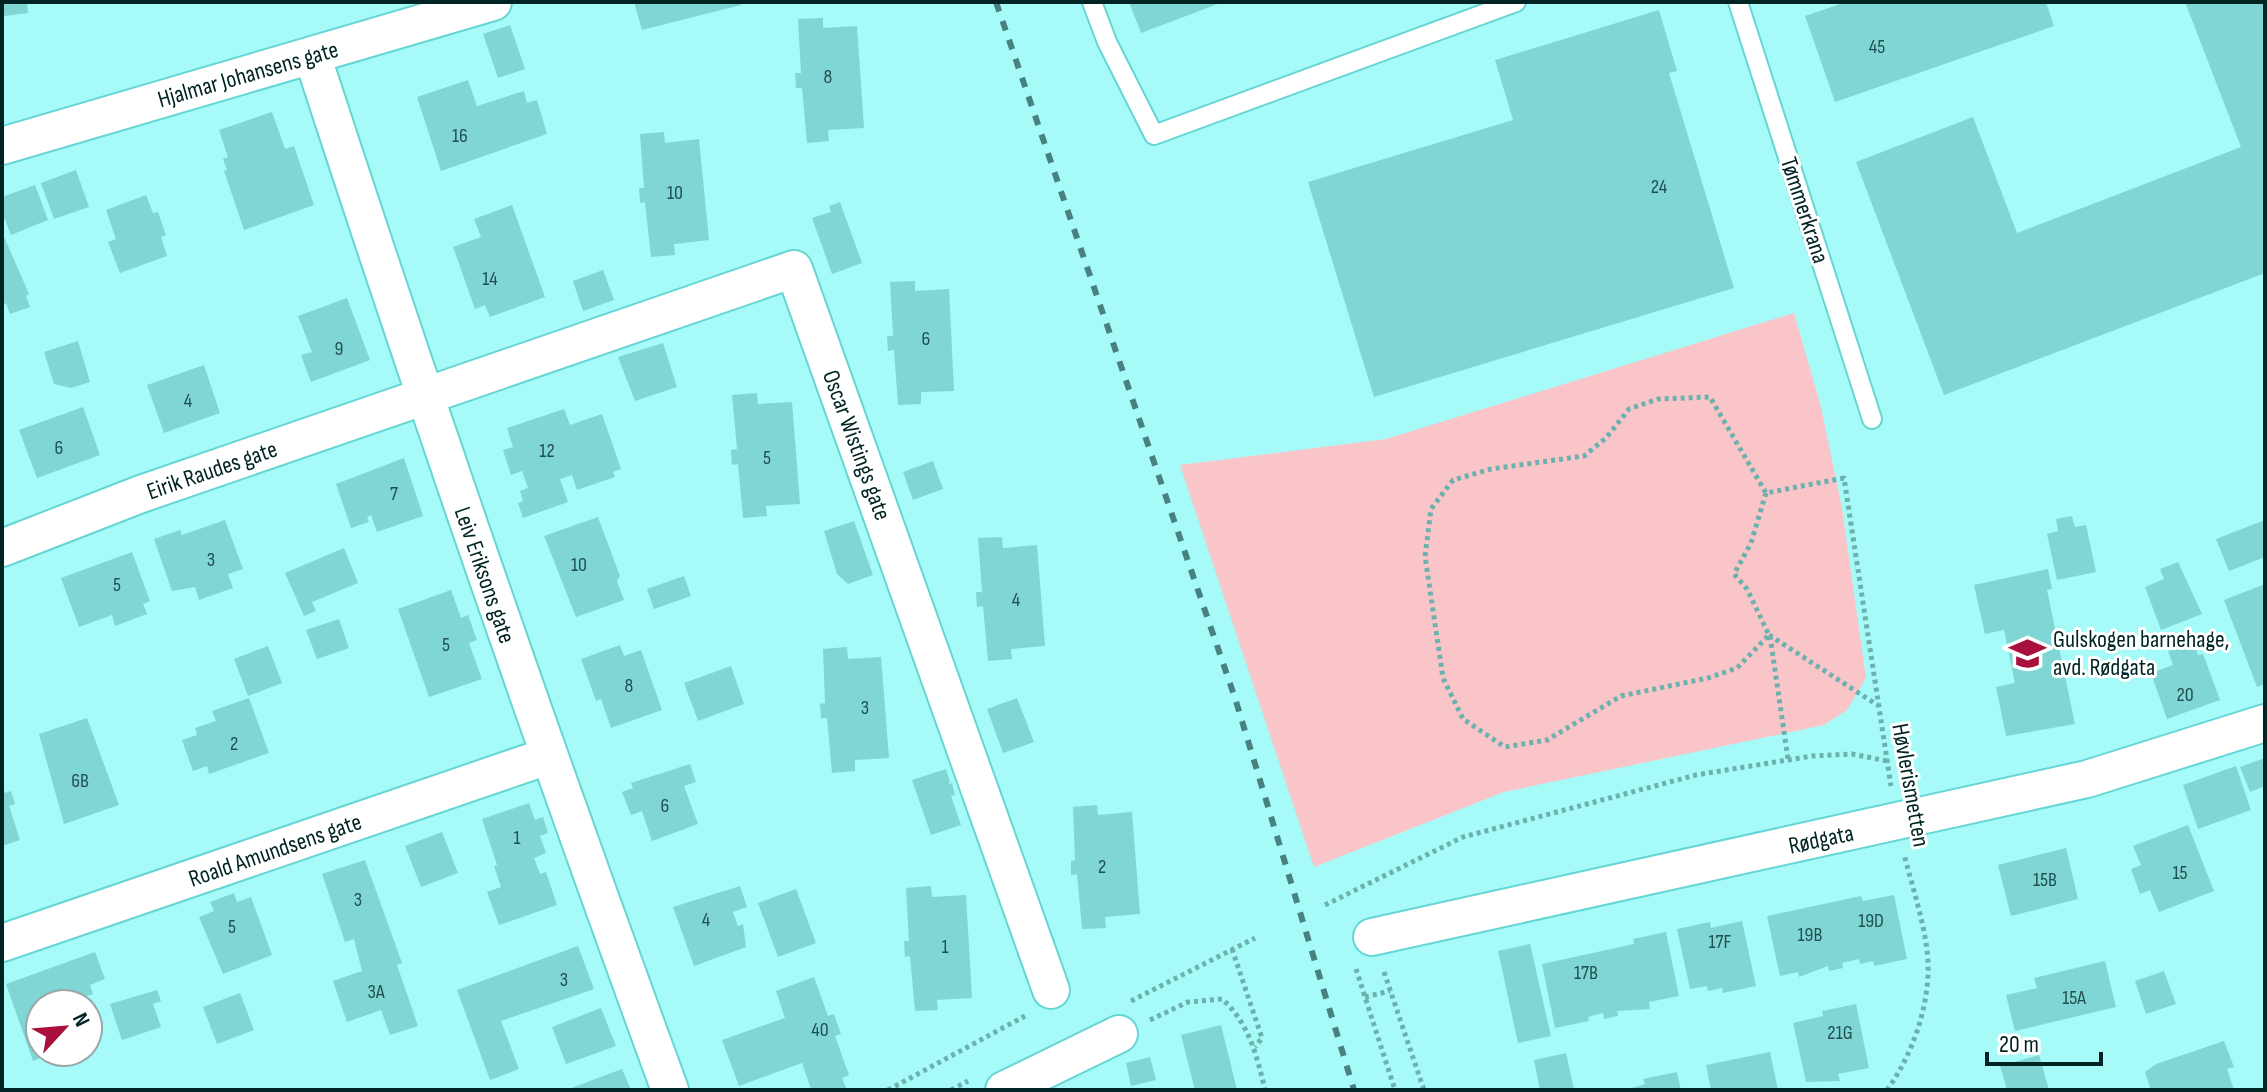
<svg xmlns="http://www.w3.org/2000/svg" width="2267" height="1092" viewBox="0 0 2267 1092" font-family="'Sofia Sans Condensed',sans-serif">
	<rect width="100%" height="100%" fill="#a6fbf9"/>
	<path fill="#fac5c8" d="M1794,313L1821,407L1842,508L1866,678L1847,710L1824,725L1504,792L1314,867L1180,465L1386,439Z"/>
	<path fill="#7fd6d4" d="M2,2H27L28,13L4,16Z
		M634,2H741V5L642,30Z
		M1129,2H1223L1141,33Z
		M1846,2H2046L2054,26L1835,102L1805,16Z
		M2185,2H2265V273L1944,395L1856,162L1973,117L2017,233L2241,147Z
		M1659,10L1677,71L1669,73L1734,288L1374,397L1308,182L1513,120L1495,60Z
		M823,18V28L857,26L864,128L828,130L829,141L807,143L802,88H796L795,73H801L798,19Z
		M510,25L525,69L498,78L483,34Z
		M468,80L477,106L524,91L527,103L537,100L547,134L441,171L417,97Z
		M272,112L285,149L294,146L314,205L244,230L224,171L227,170L223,159L228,157L219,130Z
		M664,132L665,143L699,139L709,240L674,244L675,255L651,257L645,202L640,203L639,188H644L640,134Z
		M76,170L89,207L54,219L41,183Z
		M35,185L48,220L11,235L2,212V197Z
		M146,195L153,213L158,212L166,235L161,237L167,256L120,273L108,242L116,239L106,210Z
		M840,202L862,263L832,274L812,218L831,212L829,206Z
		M512,205L545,297L490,317L485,305L475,309L453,247L481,237L474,219Z
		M2,232L29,294L26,296L30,307L10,314L6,303L2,305Z
		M603,270L614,300L583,311L573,281Z
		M915,281V291L949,289L954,391L921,392V404L898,405L894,350L888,351L887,336H893L890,282Z
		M347,298L370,360L311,382L301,355L312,352L298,316Z
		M78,341L90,382L71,388L54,384L44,352Z
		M663,343L677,387L635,401L618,357Z
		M204,365L220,413L164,433L147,385Z
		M757,393L758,404L792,402L800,504L766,506L767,516L743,518L738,464L732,465L731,450L737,449L732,395Z
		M83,407L100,455L37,478L19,430Z
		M564,409L570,425L602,414L621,469L613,472L615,477L577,490L572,475L560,479L568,502L523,518L518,503L523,501L520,491L528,488L522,471L511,475L503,450L513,447L507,428Z
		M404,458L423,516L377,532L371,515L367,517L369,522L351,528L336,484Z
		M933,461L943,489L913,500L903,472Z
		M2072,516L2075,527L2086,525L2096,572L2057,580L2047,534L2058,531L2056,519Z
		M598,517L620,576L617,581L624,600L576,617L544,536Z
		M225,520L243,569L228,574L233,588L199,600L195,587L172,591L154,539L180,530L182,535Z
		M2265,520V557L2229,571L2216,539Z
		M854,521L873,575L848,584L837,574L824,531Z
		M1002,537L1003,548L1037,545L1045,646L1011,649L1012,659L988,661L983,606L977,607L976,592H982L978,538Z
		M344,548L358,583L312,602L316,611L304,616L285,573Z
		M132,552L150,601L143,604L147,614L115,626L112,615L79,627L61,578Z
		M2178,562L2202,614L2161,630L2145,587L2164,579L2160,569Z
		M2048,569L2052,589L2047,590L2075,724L2006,736L1996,687L2015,683L2004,630L1985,634L1974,585Z
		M684,576L691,596L654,609L647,589Z
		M2265,584V684L2257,687L2224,600Z
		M451,590L461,618L468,615L477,640L469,643L482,679L429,697L398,609Z
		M339,619L349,648L317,659L306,630Z
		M2193,642L2198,655L2203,654L2220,700L2167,719L2151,673L2173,665L2168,651Z
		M620,645L624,656L641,650L662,710L611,728L601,699L596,701L581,659Z
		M268,646L282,683L248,696L234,659Z
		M847,647L848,659L881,657L889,758L855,760V771L832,773L827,718H821L820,704L825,703L823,649Z
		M731,666L744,704L698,721L684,683Z
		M249,698L269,753L209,774L207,766L193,771L182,740L197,735L195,728L216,721L212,711Z
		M1017,698L1034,742L1003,753L987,709Z
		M87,718L119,805L64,824L39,734Z
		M2265,758V786L2250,792L2240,767Z
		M690,764L696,782L684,786L698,824L652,841L642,811L631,815L622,792L633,788L631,783Z
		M2236,766L2251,810L2198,829L2183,785Z
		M946,769L950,782L947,785L952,783L955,795L951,796L961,825L931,835L912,780Z
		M2,785L5,793L11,791L15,804L9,806L20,840L2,846Z
		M529,803L535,820L543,817L548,833L540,836L546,853L534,858L540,874L546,872L557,905L499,925L487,892L501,887L494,866L497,865L482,819Z
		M1097,805L1098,815L1132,812L1140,914L1105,917L1106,928L1082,929L1077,874L1071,875V861L1075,860L1073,807Z
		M2188,825L2214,891L2159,912L2150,890L2140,894L2131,869L2141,865L2133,846Z
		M442,832L458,873L421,887L405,846Z
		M2066,848L2078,899L2011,916L1998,865Z
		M365,860L402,963L397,965L418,1026L390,1035L381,1010L347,1022L333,981L362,971L354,939L345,942L322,874Z
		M740,886L747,907L733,912L738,926L743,924L746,947L694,966L673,907Z
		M931,886L932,897L966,895L972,998L937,1000L938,1010L915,1011L910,956L905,957L904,941H909L906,888Z
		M796,889L816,943L778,957L758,903Z
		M234,893L237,902L251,897L272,955L223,974L199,917L214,911L210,902Z
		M1894,895L1907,959L1874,966L1873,961L1860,964L1859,959L1842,963L1843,968L1829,971L1828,966L1799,977L1798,972L1780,976L1767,916L1861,896L1863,901Z
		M1742,921L1756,986L1723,993L1722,988L1708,991L1707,986L1690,989L1677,929L1710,922L1711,928Z
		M1666,932L1679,996L1649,1002L1650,1009L1617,1011L1618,1016L1604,1019L1603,1013L1588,1017L1589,1021L1555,1028L1542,964L1634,944L1633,939Z
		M1530,944L1551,1036L1518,1043L1498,951Z
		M578,946L594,989L501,1021L519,1069L490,1080L457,990Z
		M95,952L105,979L90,985L93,994L62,1004H40V1052H56L33,1061L6,984Z
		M2105,961L2116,1007L2015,1031L2006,995L2037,988L2034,978Z
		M2164,971L2176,1004L2146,1014L2135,981Z
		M814,977L828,1016L834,1014L841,1034L835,1036L849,1075L842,1078L846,1088L811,1089L802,1063L739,1086L722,1040L785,1018L776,991Z
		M157,990L161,1001L153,1004L161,1027L122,1040L110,1004Z
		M240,993L254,1030L217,1044L203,1007Z
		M1856,1004L1869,1068L1838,1074L1840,1081L1806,1082L1793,1023L1823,1016L1822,1011Z
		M601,1008L616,1046L566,1064L552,1027Z
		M1221,1025L1237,1090H1195L1181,1035Z
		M2224,1041L2234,1067L2227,1069L2234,1090H2151L2145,1072L2156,1064Z
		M1770,1052L1778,1090H1711L1706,1065Z
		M1566,1053L1574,1090H1540L1534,1060Z
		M2039,1055L2049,1090H2007L2000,1066Z
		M1150,1057L1156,1080L1131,1086L1126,1063Z
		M622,1069L631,1090H566Z
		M1677,1072L1681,1090H1625L1645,1084L1643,1079Z"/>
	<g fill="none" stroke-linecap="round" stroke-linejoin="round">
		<defs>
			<path id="service" d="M1092,2L1107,42L1154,135L1516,2
				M1738,2L1872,419"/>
			<path id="minor" d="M312,55C425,402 544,747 670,1090
				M2,146L493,2
				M2,548L141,494L794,269L1051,990
				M1372,937L2087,779L2265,723
				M2,943L548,756
				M1004,1090L1119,1034"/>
		</defs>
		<use href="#service" stroke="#65d6d4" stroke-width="22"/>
		<use href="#minor" stroke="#65d6d4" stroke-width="40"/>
		<path stroke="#6db1af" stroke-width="5" stroke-dasharray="4 4" stroke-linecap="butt" d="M1766,493L1751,543L1734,574L1747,589L1769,635L1737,668L1708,678L1621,696L1547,740L1505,747L1463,719L1443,678L1425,556L1431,509L1453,480L1491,469L1584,456L1606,438L1629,409L1658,399L1710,397L1766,493L1844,478L1891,786
			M1769,635L1879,706
			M1770,636L1788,759
			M1325,905L1463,837L1696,775L1812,756L1852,754L1887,761
			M1232,949L1262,1038L1255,1047
			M1356,969L1395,1090
			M1384,972L1424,1090
			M1365,997L1390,991
			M1131,1001L1255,938
			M1150,1020L1188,1002L1222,999C1249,1023 1257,1056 1265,1090
			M888,1090L1025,1016
			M951,1090L968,1081
			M1887,1090C1914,1053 1933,997 1927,950C1923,918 1912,886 1904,854"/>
		<use href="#service" stroke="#fff" stroke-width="18"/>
		<use href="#minor" stroke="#fff" stroke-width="36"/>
		<path stroke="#488280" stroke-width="6" stroke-dasharray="10 10" stroke-linecap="butt" d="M996,2L1235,698L1354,1090"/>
	</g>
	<defs>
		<symbol id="school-bare" viewBox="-9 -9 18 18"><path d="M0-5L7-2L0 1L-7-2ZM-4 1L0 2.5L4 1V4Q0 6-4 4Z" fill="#a9113c" stroke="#fff" stroke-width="2.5" paint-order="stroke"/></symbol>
	</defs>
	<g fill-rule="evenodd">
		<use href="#school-bare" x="2002" y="628" width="51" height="51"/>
	</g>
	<g text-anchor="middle" stroke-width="6" stroke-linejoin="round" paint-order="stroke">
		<g font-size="20" fill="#20504f">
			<text x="1877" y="53">45</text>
			<text x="828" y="83">8</text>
			<text x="460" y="142">16</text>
			<text x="1659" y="193">24</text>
			<text x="675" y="199">10</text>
			<text x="490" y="285">14</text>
			<text x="926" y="345">6</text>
			<text x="339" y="355">9</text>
			<text x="188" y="407">4</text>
			<text x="59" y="454">6</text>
			<text x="547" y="457">12</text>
			<text x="767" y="464">5</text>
			<text x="394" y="500">7</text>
			<text x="211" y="566">3</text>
			<text x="579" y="571">10</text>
			<text x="117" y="591">5</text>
			<text x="1016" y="606">4</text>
			<text x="446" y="651">5</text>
			<text x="629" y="692">8</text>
			<text x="2185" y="701">20</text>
			<text x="865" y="714">3</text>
			<text x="234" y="750">2</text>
			<text x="80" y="787">6B</text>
			<text x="665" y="812">6</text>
			<text x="517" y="844">1</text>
			<text x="1102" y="873">2</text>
			<text x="2180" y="879">15</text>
			<text x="2045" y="886">15B</text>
			<text x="358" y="906">3</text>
			<text x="706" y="926">4</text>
			<text x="1871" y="927">19D</text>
			<text x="232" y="933">5</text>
			<text x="1810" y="941">19B</text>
			<text x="1720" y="948">17F</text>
			<text x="945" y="953">1</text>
			<text x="1586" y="979">17B</text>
			<text x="564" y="986">3</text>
			<text x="376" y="998">3A</text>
			<text x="2074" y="1004">15A</text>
			<text x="820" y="1036">40</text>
			<text x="1840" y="1039">21G</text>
		</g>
		<g font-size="24" fill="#002423" stroke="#fff">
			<text transform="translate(248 74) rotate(-16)" y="8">Hjalmar Johansens gate</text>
			<text transform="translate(1805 210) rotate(72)" y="8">Tømmerkrana</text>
			<text transform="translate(857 445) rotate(70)" y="8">Oscar Wistings gate</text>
			<text transform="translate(212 470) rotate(-19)" y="8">Eirik Raudes gate</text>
			<text transform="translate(485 575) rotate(71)" y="8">Leiv Eriksons gate</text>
			<text transform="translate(1911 785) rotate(80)" y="8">Høvlerismetten</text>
			<text transform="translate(1821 839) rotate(-12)" y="8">Rødgata</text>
			<text transform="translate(275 850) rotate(-19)" y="8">Roald Amundsens gate</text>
		</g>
		<g font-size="24" fill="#002423" stroke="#fff" text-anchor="start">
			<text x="2053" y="647">Gulskogen barnehage,<tspan x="2053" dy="28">avd. Rødgata</tspan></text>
		</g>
	</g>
	<rect width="2267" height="1092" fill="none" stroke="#002423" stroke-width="8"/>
	<g transform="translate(64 1028) rotate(64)"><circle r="38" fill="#ffffff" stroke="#99a7a7" stroke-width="2"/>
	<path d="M0-6L14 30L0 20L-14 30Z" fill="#a9113c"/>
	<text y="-12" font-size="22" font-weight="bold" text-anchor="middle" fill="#002423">N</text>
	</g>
	<path d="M1987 1052v12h114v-12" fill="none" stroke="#002423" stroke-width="4"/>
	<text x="1999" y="1052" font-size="24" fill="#002423" stroke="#ffffff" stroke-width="6" paint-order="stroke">20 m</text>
</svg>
